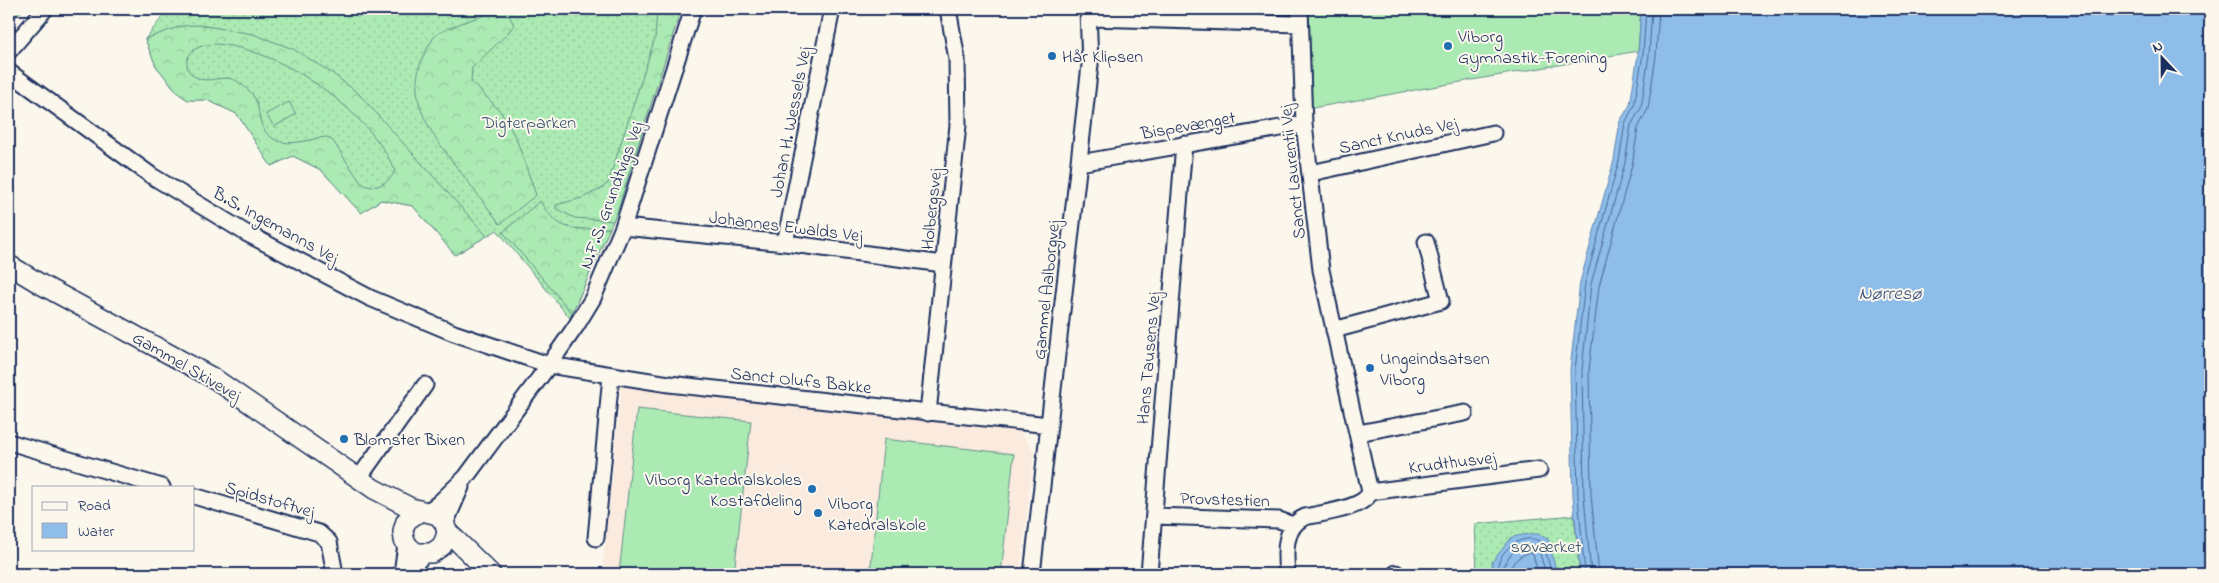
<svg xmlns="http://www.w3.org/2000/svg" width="2219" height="583" viewBox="0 0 2219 583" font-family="'Indie Flower',sans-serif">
	<defs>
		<pattern id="grass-dots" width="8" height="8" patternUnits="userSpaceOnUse" patternTransform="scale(1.25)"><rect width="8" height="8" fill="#abebb3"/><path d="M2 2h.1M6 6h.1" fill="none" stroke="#93ca9c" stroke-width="1.8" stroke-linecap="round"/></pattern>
		<pattern id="forest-crowns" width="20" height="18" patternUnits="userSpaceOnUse" patternTransform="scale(1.25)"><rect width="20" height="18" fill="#abebb3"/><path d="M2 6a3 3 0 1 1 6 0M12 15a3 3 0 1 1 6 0" fill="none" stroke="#93ca9c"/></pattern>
	</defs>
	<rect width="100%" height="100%" fill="#fbf7ec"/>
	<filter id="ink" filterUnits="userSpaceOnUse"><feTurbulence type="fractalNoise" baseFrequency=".02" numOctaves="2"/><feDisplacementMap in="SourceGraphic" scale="10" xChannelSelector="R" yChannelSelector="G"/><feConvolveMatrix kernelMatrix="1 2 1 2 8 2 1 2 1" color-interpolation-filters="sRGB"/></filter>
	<g filter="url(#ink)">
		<path fill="#fbeade" d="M622,385L1018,429L1034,451L1020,574H602Z"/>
		<path fill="url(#grass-dots)" stroke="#638d88" d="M169,9H681L617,212L570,318L497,230L455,255L413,206L381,200L361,213L321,170L293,156L271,166L237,114L207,100H188L179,94L156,66L145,39Z
			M1574,515L1580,574H1477L1475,524Z"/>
		<path fill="url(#forest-crowns)" stroke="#638d88" fill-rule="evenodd" d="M657,9H681L617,212L613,221L575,218L556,209V205L582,198L601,189L608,183L655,38Z
			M505,11L510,17L514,25L507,34L472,68L471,81L500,111L516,138L536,195L500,224C486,205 471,186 456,166C428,129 401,94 428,47C430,44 432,40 434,37C444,27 491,12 505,11Z
			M200,25L253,34L293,49L332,73L358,93L487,236L455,255L413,206L381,200L361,213L321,170L293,156L271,166L237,114L207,100H188L179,94L156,66L145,39L181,26ZM215,44C279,47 371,112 395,171C390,183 373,192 361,183L333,141L327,137C311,138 289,148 274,139C253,127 264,105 250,92C246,88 238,80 232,79C222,76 210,82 201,79C184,75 182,56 197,48C202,45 209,45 215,44Z
			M540,201C559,234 575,229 610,228L572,313L503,232Z"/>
		<path fill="#abebb3" stroke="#638d88" d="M9,9H23L9,24Z
			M1309,9H1641L1638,51L1312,108Z
			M289,102L296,114L274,127L266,114Z
			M637,409L751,421L734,574H619Z
			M884,439L1014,454L1001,574H870Z"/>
		<path fill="#8ebde9" stroke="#6084b1" d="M1641,9H2210V574H1580L1573,496L1570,369L1580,282L1614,160L1620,121L1630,105L1638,54Z
			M1529,534H1538L1548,539L1557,574H1492V562L1512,537Z"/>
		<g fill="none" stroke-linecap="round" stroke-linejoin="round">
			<path stroke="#496896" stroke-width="1" d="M1497,574C1495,552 1523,529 1543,543L1552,574
				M1503,574C1502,559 1522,537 1538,547L1546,574
				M1510,574C1510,563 1520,554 1530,553L1533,554L1538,574
				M1585,574L1578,496L1575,370L1585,283L1619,161L1625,123L1634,106L1643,54L1646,9
				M1591,574L1584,496L1582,370L1591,284L1625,163L1631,125L1641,108L1649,55L1652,9
				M1599,574L1591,495L1589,370L1599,286L1632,165L1638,128L1648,109L1656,56L1659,9"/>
			<defs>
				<path id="minor" d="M1090,18L1300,24
					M9,51L45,9
					M9,72L152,176L246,233L370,298L454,333L549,365L669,384L1049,425
					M1079,163L1304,124
					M1311,173L1493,133
					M623,227L785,243L943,264
					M785,243L832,9
					M1334,330L1441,301L1426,242
					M928,413L958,125L957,59L948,9
					M1358,433L1465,413
					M9,442L162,487
					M359,478L425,385
					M1370,492L1539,470
					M194,496L319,533L329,542L335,574
					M428,511L439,503L466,477L549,365L576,326L593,298L623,227L693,9
					M1154,516L1279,520L1293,525
					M445,524L461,487
					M596,538L611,375
					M1396,573V574
					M402,574L406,544
					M412,574L417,562L424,554
					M1032,574L1090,65L1088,9
					M1149,574L1184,144
					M1287,574C1285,553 1283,527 1305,517C1322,513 1364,509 1370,492L1321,270L1304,124L1300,9"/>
				<path id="major" d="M9,265L42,285L215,379L374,489L411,508L438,515L445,524L447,534L442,546L432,553H416L409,547L404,540L403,531L406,521L419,512
					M446,530L491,574"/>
			</defs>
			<use href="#minor" stroke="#1b2f5e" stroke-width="19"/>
			<use href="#major" stroke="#1b2f5e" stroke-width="22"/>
			<use href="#minor" stroke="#fbf7ec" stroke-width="15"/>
			<use href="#major" stroke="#fbf7ec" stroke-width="19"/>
		</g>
	</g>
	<g fill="#1f6fb2" stroke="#fbf7ec" stroke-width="2">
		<circle cx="1448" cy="46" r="5"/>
		<circle cx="1052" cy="56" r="5"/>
		<circle cx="1370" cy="368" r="5"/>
		<circle cx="344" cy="439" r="5"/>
		<circle cx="812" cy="489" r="5"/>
		<circle cx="818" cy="513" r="5"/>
	</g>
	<g text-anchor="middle" stroke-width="4" stroke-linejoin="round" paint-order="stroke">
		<g font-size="18" fill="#1b2f5e" stroke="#fbf7ec" text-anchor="start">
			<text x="1458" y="42">Viborg<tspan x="1458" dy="21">Gymnastik-Forening</tspan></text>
			<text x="1062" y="62">Hår Klipsen</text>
			<text x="1380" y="364">Ungeindsatsen<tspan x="1380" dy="21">Viborg</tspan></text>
			<text x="354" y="445">Blomster Bixen</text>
			<text x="802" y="485" text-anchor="end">Viborg Katedralskoles<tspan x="802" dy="21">Kostafdeling</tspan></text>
			<text x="828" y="509">Viborg<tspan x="828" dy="21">Katedralskole</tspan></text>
		</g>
		<g font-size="18" fill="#38556f" stroke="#fbf7ec">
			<text x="529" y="128">Digterparken</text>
			<text x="1546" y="552">sØværket</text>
		</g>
		<g font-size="18" fill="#1b2f5e" stroke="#fbf7ec">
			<text transform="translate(790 122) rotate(-79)" y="6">Johan H. Wessels Vej</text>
			<text transform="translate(1188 125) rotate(-10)" y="6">Bispevænget</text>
			<text transform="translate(1398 135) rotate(-12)" y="6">Sanct Knuds Vej</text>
			<text transform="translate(1292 172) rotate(-96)" y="6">Sanct Laurentii Vej</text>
			<text transform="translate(611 195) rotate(-70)" y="6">N.F.S. Grundtvigs Vej</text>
			<text transform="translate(931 209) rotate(-84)" y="6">Holbergsvej</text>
			<text transform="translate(276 225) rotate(29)" y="6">B.S. Ingemanns Vej</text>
			<text transform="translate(786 226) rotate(7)" y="6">Johannes Ewalds Vej</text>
			<text transform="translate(1046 290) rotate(-84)" y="6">Gammel Aalborgvej</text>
			<text transform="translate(1148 358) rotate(-85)" y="6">Hans Tausens Vej</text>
			<text transform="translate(187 366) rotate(30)" y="6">Gammel Skivevej</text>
			<text transform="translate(801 380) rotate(6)" y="6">Sanct Olufs Bakke</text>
			<text transform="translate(1452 462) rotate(-7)" y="6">Krudthusvej</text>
			<text transform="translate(270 499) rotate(16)" y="6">Spidstoftvej</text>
			<text transform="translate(1225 499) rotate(2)" y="6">Provstestien</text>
		</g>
		<g font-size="19" font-style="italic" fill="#385281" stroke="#fbf7ec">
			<text x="1890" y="299">Nørresø</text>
		</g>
	</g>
	<rect width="2219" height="583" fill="none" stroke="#fbf7ec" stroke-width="30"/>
	<rect x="15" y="15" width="2189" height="553" fill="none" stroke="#1b2f5e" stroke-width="2" filter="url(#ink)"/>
	<rect x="32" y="486" width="162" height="65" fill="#fbf7ec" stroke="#a1a7b3"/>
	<rect x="42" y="502" width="25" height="8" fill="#fbf7ec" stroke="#a1a7b3"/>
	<text x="78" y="510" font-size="15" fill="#1b2f5e">Road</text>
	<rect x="42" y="523" width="25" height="15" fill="#8ebde9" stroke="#a1a7b3"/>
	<text x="78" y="536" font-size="15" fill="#1b2f5e">Water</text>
	<g transform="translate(2162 58) rotate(338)" stroke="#fbf7ec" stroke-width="4" paint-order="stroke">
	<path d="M0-4L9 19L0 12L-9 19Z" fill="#1b2f5e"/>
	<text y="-8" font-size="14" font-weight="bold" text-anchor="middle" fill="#1b2f5e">N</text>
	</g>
</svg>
